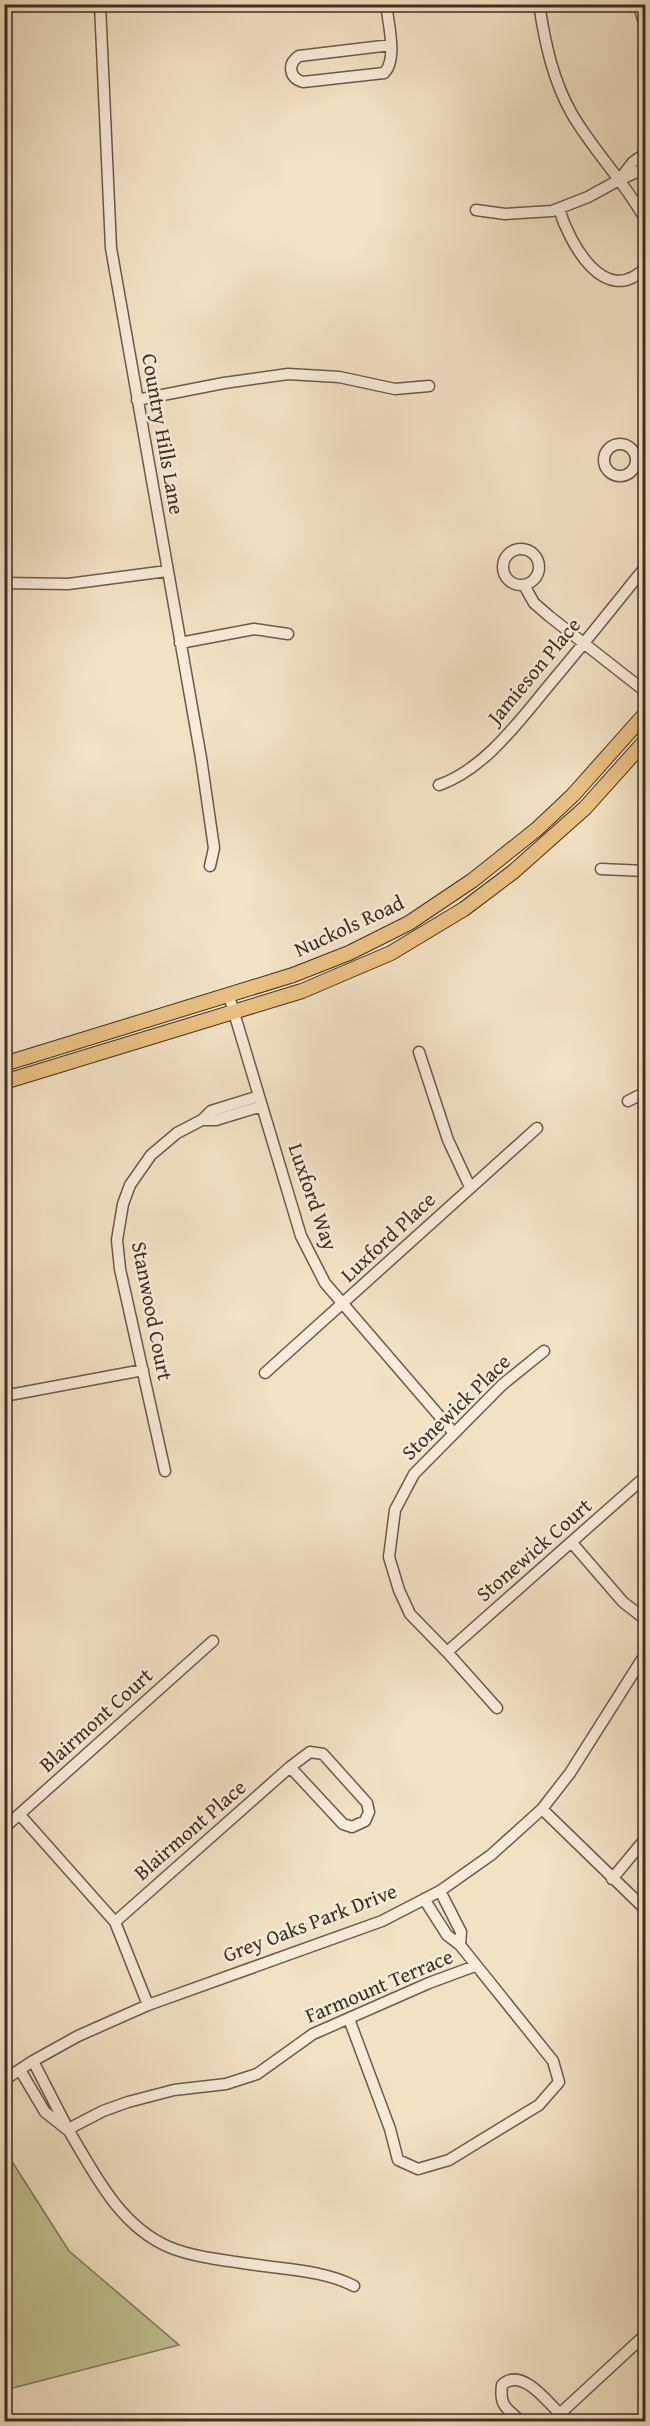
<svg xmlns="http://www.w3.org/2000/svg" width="650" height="2426" viewBox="0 0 650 2426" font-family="'Gentium Book Plus',serif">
	<rect width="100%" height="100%" fill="#f2e2c4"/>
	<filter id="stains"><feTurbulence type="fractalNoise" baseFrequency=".00333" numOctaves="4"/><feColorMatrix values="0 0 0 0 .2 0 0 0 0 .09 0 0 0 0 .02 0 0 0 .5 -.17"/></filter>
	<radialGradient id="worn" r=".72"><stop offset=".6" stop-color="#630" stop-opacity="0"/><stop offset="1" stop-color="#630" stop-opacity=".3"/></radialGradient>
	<path fill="#c0c290" stroke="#807858" stroke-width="1.5" d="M4,2149L69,2251L179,2345L5,2390Z"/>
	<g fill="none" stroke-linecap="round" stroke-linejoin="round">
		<defs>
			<path id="minor" d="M100,4L111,248L201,758L214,848L210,866
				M386,4C388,22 398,60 384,73L303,82C289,78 287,64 299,56L391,45
				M539,4C545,43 553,81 572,114C594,152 626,183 646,221
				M638,4L646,28
				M619,180L633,162L646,153
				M559,209C569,242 605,310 646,267
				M476,210L505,214L552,211L588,197L619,180L646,168
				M137,400L224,383L288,374L339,377L395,389L429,386
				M604 460a16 16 0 1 1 32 0a16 16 0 1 1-32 0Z
				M503 567a18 18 0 1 1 36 0a18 18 0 1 1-36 0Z
				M4,583L68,584L167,571
				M524,585L534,603L549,616L646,692
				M180,643L254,629L288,634
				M439,785C485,769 519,721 550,684C583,645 614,606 646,566
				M601,869L646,871
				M229,996L301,1236L325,1283L454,1433
				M419,1052L448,1140L470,1187
				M628,1101L646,1092
				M202,1120H216L262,1106
				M265,1373L537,1128
				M4,1396L143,1370
				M165,1471L120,1269L117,1240L123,1204L130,1185L151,1155L177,1133L202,1120L211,1111L259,1096
				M572,1543L623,1602L646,1620
				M447,1652L646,1476
				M497,1708L447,1652L410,1614L399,1590L389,1557L395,1510L414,1474L502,1385L544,1351
				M542,1809L646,1910
				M20,1815L115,1922L148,2005
				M4,1828L213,1641
				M612,1879L646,1838
				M424,1899L447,1935L460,1945L461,1932L440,1891
				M115,1922L290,1767L343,1824L352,1827L365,1821L369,1812L367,1803L323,1754L310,1752L290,1767
				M349,2019L390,2129L398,2160L418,2169L449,2160L539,2105L559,2082L553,2061L460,1945
				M20,2070L45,2112L69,2131L33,2061
				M4,2080L33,2061L78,2036L148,2005L382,1921L440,1891L491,1855L542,1809L570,1773L646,1653
				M354,2286C327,2272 294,2270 264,2266C237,2262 194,2258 169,2247C120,2226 95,2175 69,2131L74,2126L103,2111L128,2102L174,2090L226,2084L257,2074L313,2034L429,1983L475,1966
				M522,2422C507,2409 499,2406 502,2385C521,2367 546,2400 559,2413
				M551,2422L646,2334"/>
			<path id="major" d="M4,1064L293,975L349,953L409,923L473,880L537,829L573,795L646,713
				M4,1082L302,991L391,953L464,909L513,872L585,808L646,740"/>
		</defs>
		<use href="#minor" stroke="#6c5a4a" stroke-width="13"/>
		<use href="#major" stroke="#3f2d21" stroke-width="16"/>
		<use href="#minor" stroke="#f7ecd9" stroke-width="10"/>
		<use href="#major" stroke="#e9c182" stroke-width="14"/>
	</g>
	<g text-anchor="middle" stroke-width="5" stroke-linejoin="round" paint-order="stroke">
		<g font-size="21" fill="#3f2d21" stroke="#f7ecd9">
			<text transform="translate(163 434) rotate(80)" y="7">Country Hills Lane</text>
			<text transform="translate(534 671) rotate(-50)" y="7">Jamieson Place</text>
			<text transform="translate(349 926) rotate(-25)" y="7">Nuckols Road</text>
			<text transform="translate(313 1197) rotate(71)" y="7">Luxford Way</text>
			<text transform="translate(388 1237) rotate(-43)" y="7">Luxford Place</text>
			<text transform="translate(152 1311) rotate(79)" y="7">Stanwood Court</text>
			<text transform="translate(456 1407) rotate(-44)" y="7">Stonewick Place</text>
			<text transform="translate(534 1550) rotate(-41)" y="7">Stonewick Court</text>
			<text transform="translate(96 1720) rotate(-42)" y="7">Blairmont Court</text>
			<text transform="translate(190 1830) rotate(-41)" y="7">Blairmont Place</text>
			<text transform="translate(310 1923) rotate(-21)" y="7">Grey Oaks Park Drive</text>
			<text transform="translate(379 1986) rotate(-23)" y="7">Farmount Terrace</text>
		</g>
	</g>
	<rect width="650" height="2426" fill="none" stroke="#f2e2c4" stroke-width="24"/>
	<rect x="6" y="6" width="638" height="2414" fill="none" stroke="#3f2d21" stroke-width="3"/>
	<rect x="12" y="12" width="626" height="2402" fill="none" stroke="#3f2d21" stroke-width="1.5"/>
	<rect width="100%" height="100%" filter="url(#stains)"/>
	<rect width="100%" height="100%" fill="url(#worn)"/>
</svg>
